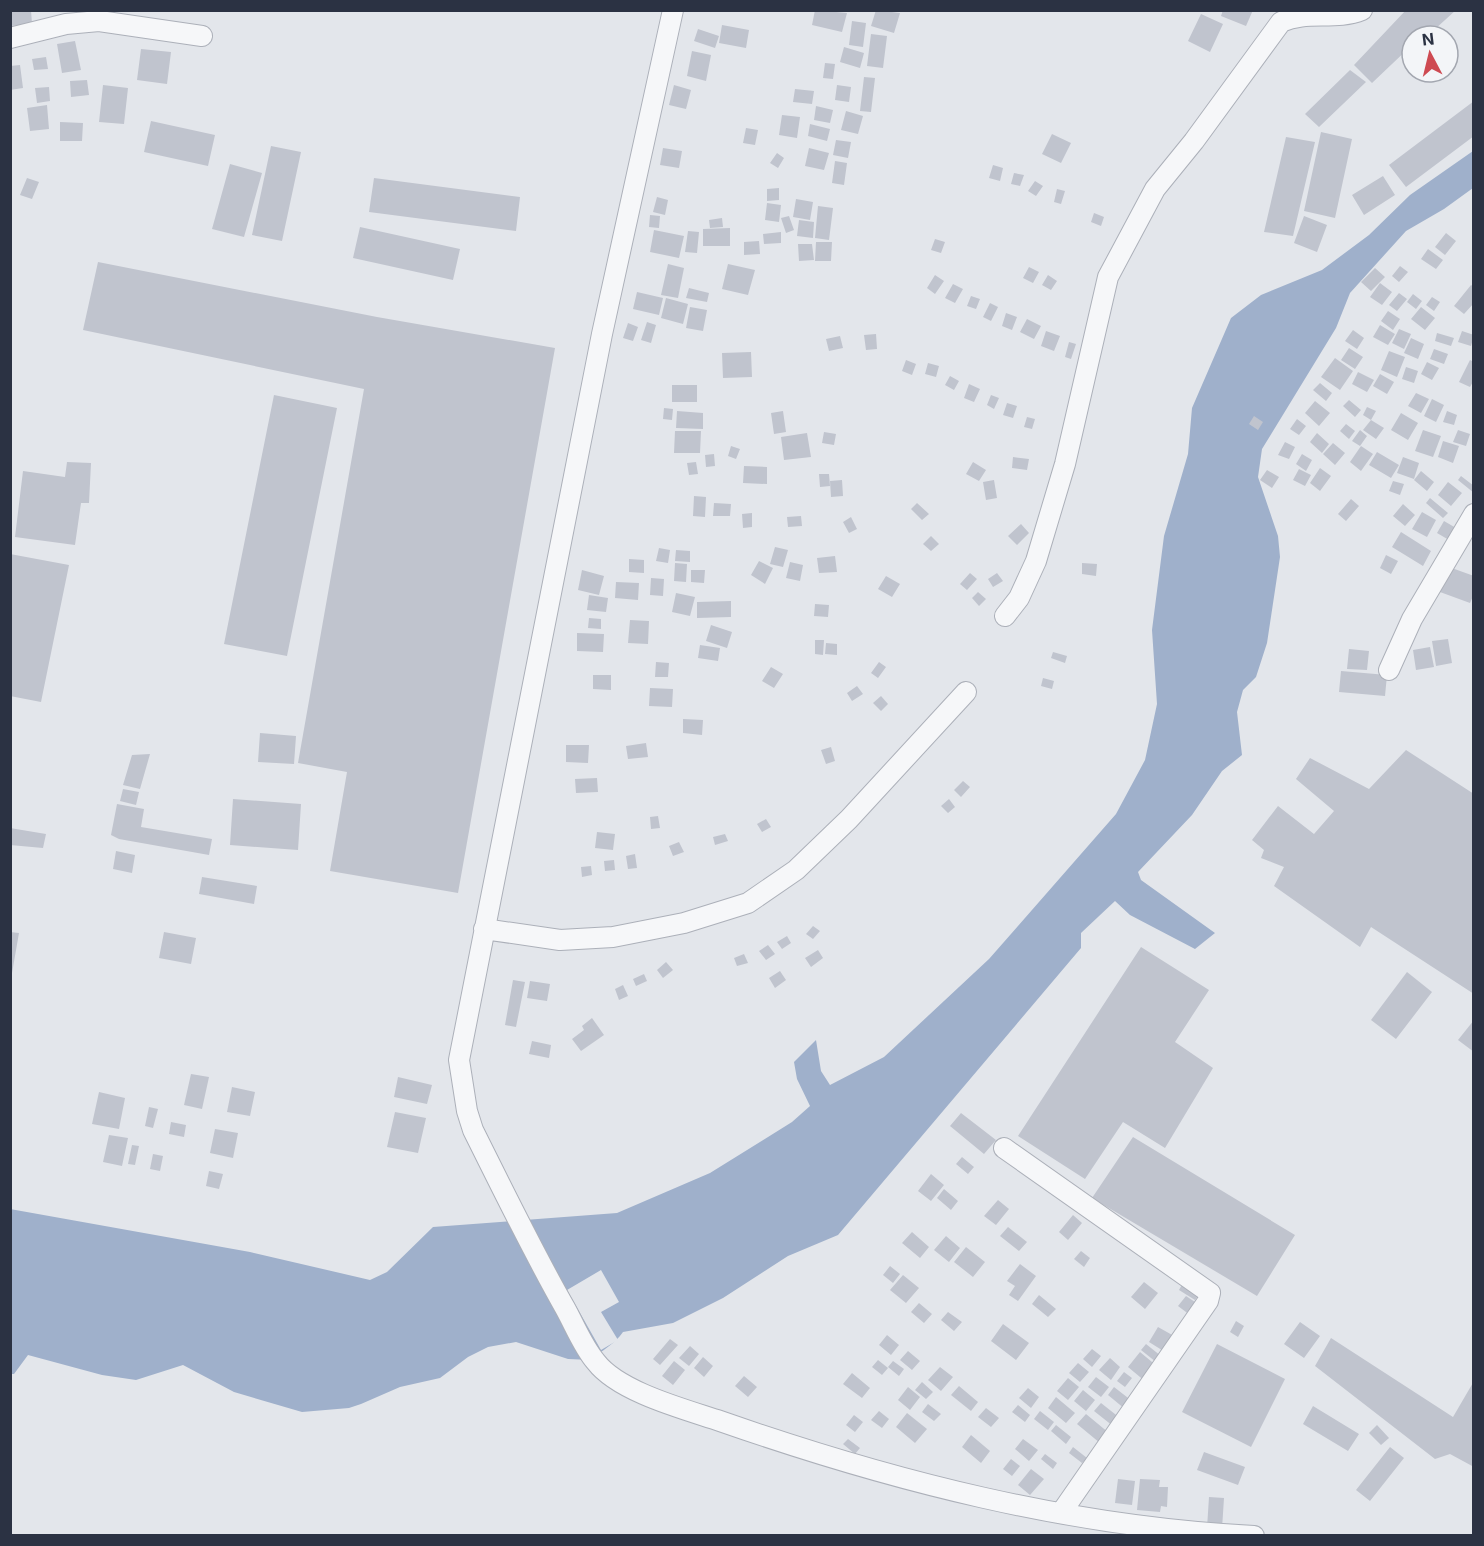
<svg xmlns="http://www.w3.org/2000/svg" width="1484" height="1546" viewBox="0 0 1484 1546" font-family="Inter,sans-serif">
	<rect width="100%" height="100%" fill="#e3e6eb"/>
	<path fill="#9fb0cb" d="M1473,151V188L1444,209L1406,231L1350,293L1336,328L1262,449L1258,477L1278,536L1280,557L1267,643L1256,677L1243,690L1237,712L1242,755L1222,771L1192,815L1138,872L1141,880L1215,933L1195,949L1130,915L1115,901L1081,933V948L838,1235L788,1256L723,1298L673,1323L623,1332C615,1344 602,1350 591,1360L568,1359L516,1342L488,1347L468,1357L440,1378L400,1387L361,1404L349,1408L302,1412L234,1392L183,1365L136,1380L102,1375L28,1355L14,1374H11L10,1209L250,1252L370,1280L387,1272L433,1227L617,1213L710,1173L792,1122L810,1106L797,1079L794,1062L816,1040L821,1071L830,1085L884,1057L989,959L1116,814L1145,760L1157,704L1152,630L1164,536L1188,454L1192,408L1231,318L1261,295L1322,270L1369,235L1410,195Z"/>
	<path fill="#e3e6eb" d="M601,1270L619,1302L601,1312L618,1340L601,1350L567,1290Z"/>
	<path fill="#c0c4ce" d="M10,10H31L32,24L10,26Z
		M815,10L847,13L842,32L812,25Z
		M876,10L900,13L894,33L871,26Z
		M1223,10H1253L1246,26L1221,16Z
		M1406,10H1456L1434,30L1431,27L1421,36H1412V45L1372,83L1354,65Z
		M1201,14L1223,24L1210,52L1188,41Z
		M852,21L866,23L863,47L849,45Z
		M722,25L749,30L746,48L719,43Z
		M698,29L719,36L715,48L694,41Z
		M871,34L887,36L883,68L867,66Z
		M75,41L81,70L62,73L57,44Z
		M844,47L864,53L860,68L840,62Z
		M141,49L171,52L167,84L137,80Z
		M692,51L711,55L706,81L687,76Z
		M46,57L48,69L34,70L32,59Z
		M825,63L835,64L833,79L823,78Z
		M20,65L23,88L10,90V66Z
		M1350,70L1366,82L1319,127L1305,114Z
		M864,77L875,78L871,112L860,111Z
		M87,80L89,95L71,97L70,81Z
		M103,85L128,88L124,124L99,122Z
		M674,85L691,90L686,109L669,105Z
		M837,85L851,87L849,102L835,100Z
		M49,87L50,101L37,103L35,88Z
		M795,89L814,91L812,104L793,102Z
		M1474,101V136L1406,187L1389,165Z
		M47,105L49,129L30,131L27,108Z
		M816,106L833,110L830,123L814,120Z
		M846,111L863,116L858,134L841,130Z
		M782,115L800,117L797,138L779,135Z
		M151,121L215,135L208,166L144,152Z
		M60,122L83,123L82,141H60Z
		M810,124L830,129L827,141L808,136Z
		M746,128L758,130L755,145L743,143Z
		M1321,132L1352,139L1335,218L1304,211Z
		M1052,134L1071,143L1061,163L1042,154Z
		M1286,137L1315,142L1293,236L1264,232Z
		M836,140L851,142L848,158L833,155Z
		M271,146L301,152L282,241L252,235Z
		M663,148L682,151L679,168L660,165Z
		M809,148L829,153L824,170L805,166Z
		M777,153L784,158L778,168L770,163Z
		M835,161L847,163L844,185L832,183Z
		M230,164L262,173L244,237L212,229Z
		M993,165L1003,168L1000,181L989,178Z
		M1014,173L1024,175L1020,186L1011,184Z
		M1383,176L1395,195L1364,215L1352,195Z
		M27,178L39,182L32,199L20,195Z
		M374,178L520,197L516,231L369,212Z
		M1035,181L1043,186L1036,196L1028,191Z
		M779,188V200L767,201V189Z
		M1057,189L1065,191L1061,204L1054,202Z
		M657,197L668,200L665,215L653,212Z
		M796,199L813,202L810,220L793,217Z
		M767,203L781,205L779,222L765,220Z
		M818,206L833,208L829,240L815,238Z
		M1094,213L1104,217L1101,226L1091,222Z
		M650,215L660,216L659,228L649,227Z
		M789,216L794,230L786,233L781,218Z
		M1304,216L1327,225L1317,252L1294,243Z
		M722,218L723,227L710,228L709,220Z
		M799,220L814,222L813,238L797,236Z
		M360,227L460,249L453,280L353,258Z
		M730,228V246H703V229Z
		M654,230L684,236L679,258L650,252Z
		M688,231L699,232L697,253L685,252Z
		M781,232V243L764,244L763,234Z
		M1446,233L1456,241L1445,255L1435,247Z
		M935,239L945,242L941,253L931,250Z
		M759,241L760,254L744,255V242Z
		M816,242H832L831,261H815Z
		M798,244H812L814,260L799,261Z
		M1428,249L1443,260L1436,269L1421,259Z
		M98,262L377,317L555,348L458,893L330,871L347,772L298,763L364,389L83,330Z
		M668,264L684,268L678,298L661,295Z
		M728,264L755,270L748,295L722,289Z
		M1400,266L1408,272L1399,282L1392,276Z
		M1029,267L1039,272L1033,283L1023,278Z
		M1375,268L1385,277L1371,291L1361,282Z
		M935,275L944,281L935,294L927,288Z
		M1048,275L1057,281L1051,290L1042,285Z
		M1380,283L1392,292L1382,305L1370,297Z
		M953,284L963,289L955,303L945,298Z
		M1471,285L1474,287V303L1464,314L1454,306Z
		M689,288L709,293L707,302L686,298Z
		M637,292L663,298L659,315L633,309Z
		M1399,293L1407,299L1397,311L1389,305Z
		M1413,294L1422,301L1416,309L1407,302Z
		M971,296L980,299L976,309L967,306Z
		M1432,297L1440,302L1434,311L1426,305Z
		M666,298L688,304L683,324L661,318Z
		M990,303L998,307L991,321L983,317Z
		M690,307L707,310L703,331L686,328Z
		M1421,307L1435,318L1425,330L1411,319Z
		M1388,311L1400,319L1393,330L1381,321Z
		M1006,313L1017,317L1012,330L1002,326Z
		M1027,319L1041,326L1034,339L1020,332Z
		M647,322L656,325L651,343L641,340Z
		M628,323L638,327L633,341L623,338Z
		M1380,325L1395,334L1388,345L1373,337Z
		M1399,329L1411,334L1404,349L1392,343Z
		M1353,330L1364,338L1357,349L1345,341Z
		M1046,331L1060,336L1054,351L1041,346Z
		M1462,331L1474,335L1471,346L1458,342Z
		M1437,333L1454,338L1451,346L1435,341Z
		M876,334L877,349L866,350L864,335Z
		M840,336L843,348L829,351L826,339Z
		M1411,338L1424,344L1418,359L1404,353Z
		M1069,342L1076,344L1071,359L1065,357Z
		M1349,348L1363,357L1355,369L1341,360Z
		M1434,349L1448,354L1444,364L1430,359Z
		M1389,351L1405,357L1397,377L1381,370Z
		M751,352L752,377L723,378L722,353Z
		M1335,358L1353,371L1340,390L1321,377Z
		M906,360L916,364L912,375L902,371Z
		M1470,360L1474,362V380L1470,387L1459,382Z
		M1427,362L1439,368L1432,380L1421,374Z
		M928,363L939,366L936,377L925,374Z
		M1406,367L1418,371L1414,383L1402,379Z
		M1358,372L1374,380L1367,392L1352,384Z
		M1380,374L1394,382L1387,394L1373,386Z
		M950,376L959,381L954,390L945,385Z
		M1320,383L1332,393L1326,401L1313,390Z
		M969,384L980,389L974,402L964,398Z
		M672,385H697V402H672Z
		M1416,393L1429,399L1421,413L1408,406Z
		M274,395L337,408L287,656L224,644Z
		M991,395L999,398L994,409L987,405Z
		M1432,399L1444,405L1436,422L1424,416Z
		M1349,400L1361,410L1355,417L1343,406Z
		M1315,401L1330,413L1319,426L1305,413Z
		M1007,403L1017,406L1013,418L1003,415Z
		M1367,407L1376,411L1371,420L1384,428L1376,439L1363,430L1371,420L1363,415Z
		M664,408L673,409L672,420L663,419Z
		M677,411L703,413V429L676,428Z
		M783,411L786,432L774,434L771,413Z
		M1447,411L1457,415L1454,425L1443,422Z
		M1401,413L1418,423L1408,440L1391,430Z
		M1254,416L1263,422L1258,430L1249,424Z
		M1027,417L1035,419L1032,429L1024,427Z
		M1297,419L1306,426L1299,435L1290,429Z
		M1346,424L1355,431L1349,439L1340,431Z
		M1360,430L1367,436L1360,446L1352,441Z
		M1423,430L1441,436L1433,457L1415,451Z
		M1458,430L1470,434L1466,446L1453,442Z
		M675,431H701L700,453H674Z
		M824,432L836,434L834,445L822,443Z
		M807,433L811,457L784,460L781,437Z
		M1317,433L1329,444L1322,453L1310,442Z
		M1443,441L1459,446L1453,463L1438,457Z
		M1285,442L1295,447L1289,459L1278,455Z
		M1333,443L1345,453L1335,465L1323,454Z
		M731,446L740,449L736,459L728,456Z
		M1361,446L1373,454L1361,471L1350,462Z
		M1377,452L1399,465L1391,478L1369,465Z
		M714,454L715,466L706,467L705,455Z
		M1302,454L1312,460L1306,471L1296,464Z
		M1013,457L1029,459L1027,470L1012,468Z
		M1403,457L1419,463L1414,479L1397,473Z
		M67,462L91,463L89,503H81L75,545L15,537L23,471L65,477Z
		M696,462L698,474L689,475L687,463Z
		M973,462L986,470L979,481L966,474Z
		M744,466L767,467V484L743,483Z
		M1320,468L1331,476L1320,491L1310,483Z
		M1299,469L1311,475L1305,486L1293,480Z
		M1267,470L1279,477L1272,488L1260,480Z
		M1421,471L1434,482L1427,491L1414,480Z
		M819,474H829L830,486L820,487Z
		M1461,476L1474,486V493L1458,480Z
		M842,480L843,496L831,497L830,481Z
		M994,480L997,498L986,500L983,482Z
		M1393,481L1404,484L1400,495L1389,491Z
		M1448,482L1462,493L1451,506L1438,495Z
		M694,496L706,497L705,517L693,516Z
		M1430,498L1448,513L1443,518L1426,503Z
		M1351,499L1359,506L1346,521L1338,514Z
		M714,503L731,504L730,516H713Z
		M917,503L929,514L922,520L911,509Z
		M1403,504L1415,515L1405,526L1393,516Z
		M1422,512L1436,520L1427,537L1412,529Z
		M752,513V527L743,528L742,514Z
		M801,516L802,526L788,527L787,517Z
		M851,517L857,529L849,533L843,522Z
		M1444,521L1456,528L1449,540L1437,533Z
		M1021,524L1029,533L1017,545L1008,536Z
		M1401,532L1431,551L1423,566L1392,547Z
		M931,536L939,544L931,551L923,544Z
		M775,547L788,550L783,567L770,564Z
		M659,548L670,550L668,563L656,561Z
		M676,550L690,551V562L675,561Z
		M10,554L69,565L41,702L10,696Z
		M1386,555L1398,561L1391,574L1380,568Z
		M835,556L837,572L819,573L817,558Z
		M629,559L644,560V573L629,572Z
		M759,561L773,568L765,584L751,575Z
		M790,562L803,565L800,581L786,578Z
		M675,563L687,564L686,582L674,581Z
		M1082,563L1097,564L1096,576L1082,574Z
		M1449,567L1474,576V594L1470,603L1440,592Z
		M582,570L604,576L599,595L578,590Z
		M691,570H705L704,583L691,582Z
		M970,573L977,579L967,590L960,584Z
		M997,573L1003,581L993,587L988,579Z
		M886,576L900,584L892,597L878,589Z
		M651,578L664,579L663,596L650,595Z
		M616,582L639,583L638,600L615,598Z
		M978,592L986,599L979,606L972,598Z
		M676,593L695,597L690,616L672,612Z
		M589,595L608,598L606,612L587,610Z
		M731,601V617L697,618V602Z
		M815,604L829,605L828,617L814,616Z
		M589,618L601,619V629L588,628Z
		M630,620L649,621L648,644L628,643Z
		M711,625L732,632L727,648L706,641Z
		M577,633L604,634L603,652L577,651Z
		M1448,639L1452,663L1436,666L1432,641Z
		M815,640H824L823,655L815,654Z
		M826,643L837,644V655L825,654Z
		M700,645L720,648L718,661L698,658Z
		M1430,647L1434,667L1416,670L1413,650Z
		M1349,649L1369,651L1367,670L1347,669Z
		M1053,652L1067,656L1065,663L1051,658Z
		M656,662L669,663L668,677H655Z
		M879,662L886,667L878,678L871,673Z
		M771,667L783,674L774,688L762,681Z
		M1341,671L1387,675L1385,696L1339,692Z
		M593,675H611V690L593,689Z
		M1043,678L1054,681L1052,689L1041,686Z
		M857,686L863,694L852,701L847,693Z
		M650,688L673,689L672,707L649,706Z
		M881,696L888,704L881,711L873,703Z
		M683,719L703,720L702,735L683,733Z
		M260,733L296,736L294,764L258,762Z
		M646,743L648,757L628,759L626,746Z
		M566,745H589L588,763L566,762Z
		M831,747L835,761L826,764L821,750Z
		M1406,750L1474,794V994L1371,927L1360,947L1274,886L1284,867L1261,858L1264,850L1252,840L1278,806L1314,834L1334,811L1296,779L1310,758L1369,789Z
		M150,754L140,789L123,785L132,755Z
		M597,778L598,792L576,793L575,779Z
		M963,781L970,787L961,797L954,790Z
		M123,789L139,792L136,805L120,801Z
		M233,799L301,804L298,850L230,845Z
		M949,799L955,807L948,813L941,806Z
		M117,804L144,809L141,827L212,839L209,855L119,839L111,835Z
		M658,816L660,828L651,829L650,817Z
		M766,819L771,827L762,832L757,824Z
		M10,828L46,834L43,848L10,845Z
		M597,832L615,834L613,850L595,848Z
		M725,834L728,841L715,845L713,837Z
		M679,842L684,852L673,856L669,846Z
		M116,851L135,855L132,873L113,869Z
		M635,854L637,868L628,869L626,856Z
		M614,860L615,870L605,871L604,861Z
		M591,866L592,875L582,877L581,867Z
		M202,877L257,886L254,904L199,894Z
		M813,926L820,931L813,939L806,934Z
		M10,932L19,933L12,973H10Z
		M164,932L196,938L191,964L159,958Z
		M787,936L791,943L782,949L777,942Z
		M768,945L775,954L766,960L759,951Z
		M1141,947L1209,990L1175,1042L1213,1068L1165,1148L1123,1122L1085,1179L1018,1136Z
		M818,950L823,958L811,967L805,958Z
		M744,954L748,963L737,966L734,958Z
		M666,962L673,970L663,978L657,970Z
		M780,971L786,980L775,988L769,978Z
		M1407,972L1432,992L1396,1039L1371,1020Z
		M644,974L647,981L636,986L633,979Z
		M513,980L525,982L516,1027L505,1025Z
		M530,981L550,984L547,1001L527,998Z
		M623,985L628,996L619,1000L615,989Z
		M592,1018L604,1035L581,1051L572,1039L584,1030L582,1026Z
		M1474,1020V1052L1458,1040Z
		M532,1041L551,1045L549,1058L529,1054Z
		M191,1074L209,1077L202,1109L184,1105Z
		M398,1077L432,1085L427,1104L394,1097Z
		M232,1087L255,1092L250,1116L227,1112Z
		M99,1092L125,1098L119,1129L92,1124Z
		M149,1107L158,1109L153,1128L145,1126Z
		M395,1112L426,1118L418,1153L387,1147Z
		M961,1113L996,1140L984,1154L950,1126Z
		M171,1122L186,1125L184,1137L169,1134Z
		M215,1129L238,1133L233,1158L210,1153Z
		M109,1135L128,1138L122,1166L103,1162Z
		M1133,1137L1295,1235L1257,1296L1092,1198Z
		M132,1145L139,1146L135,1165L128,1164Z
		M153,1154L163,1156L160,1171L150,1169Z
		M962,1157L974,1167L968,1174L956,1164Z
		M209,1171L223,1174L219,1189L206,1186Z
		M931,1174L944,1185L931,1201L918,1191Z
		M944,1189L958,1201L951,1210L937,1198Z
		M998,1200L1009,1209L996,1225L984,1216Z
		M1073,1215L1082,1223L1068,1240L1059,1232Z
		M1008,1227L1027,1242L1019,1251L1000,1236Z
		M912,1232L929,1247L920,1258L902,1243Z
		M946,1236L960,1248L949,1262L934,1250Z
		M966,1247L985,1262L973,1277L954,1262Z
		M1081,1251L1090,1258L1084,1267L1074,1259Z
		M1020,1264L1036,1276L1018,1301L1009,1295L1015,1286L1007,1281Z
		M890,1266L900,1274L893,1283L883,1275Z
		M903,1275L919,1288L906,1303L890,1290Z
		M1184,1281L1201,1292L1195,1300L1179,1290Z
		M1144,1282L1158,1293L1145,1309L1131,1297Z
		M1039,1295L1056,1309L1048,1317L1032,1304Z
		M1186,1296L1198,1304L1190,1315L1178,1306Z
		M919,1303L932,1314L924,1323L911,1312Z
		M948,1312L962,1322L954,1331L941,1320Z
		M1236,1321L1244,1326L1238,1337L1230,1332Z
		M1300,1322L1320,1336L1304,1358L1284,1344Z
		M1003,1324L1029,1343L1016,1360L991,1341Z
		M1158,1327L1174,1336L1165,1352L1149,1342Z
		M887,1335L899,1345L891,1355L879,1345Z
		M1331,1338L1453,1417L1474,1381V1467L1450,1454L1435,1459L1315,1366Z
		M670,1339L678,1345L660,1365L653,1359Z
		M1146,1344L1166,1360L1161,1366L1141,1350Z
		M1217,1344L1285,1379L1251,1447L1182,1412Z
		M690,1346L699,1354L689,1366L679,1358Z
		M1092,1349L1101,1356L1092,1367L1083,1359Z
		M908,1351L920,1361L912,1370L900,1360Z
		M1140,1352L1158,1367L1146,1382L1128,1367Z
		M703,1357L713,1366L704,1377L694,1368Z
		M1110,1358L1120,1367L1111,1380L1099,1370Z
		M878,1360L888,1368L882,1375L872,1367Z
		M674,1361L685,1370L673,1385L662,1376Z
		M893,1361L904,1369L899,1376L888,1367Z
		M1078,1363L1089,1372L1080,1382L1069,1373Z
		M940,1367L953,1377L941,1391L928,1380Z
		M1124,1372L1132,1378L1125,1387L1117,1381Z
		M852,1373L870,1388L862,1398L843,1384Z
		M744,1376L757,1387L748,1397L735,1386Z
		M1096,1377L1109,1387L1101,1397L1088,1387Z
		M1068,1378L1079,1387L1068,1400L1057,1391Z
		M922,1382L933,1392L926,1399L915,1390Z
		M959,1386L978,1402L971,1411L951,1395Z
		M908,1387L920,1397L910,1410L898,1400Z
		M1114,1387L1132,1401L1125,1409L1108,1395Z
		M1028,1388L1039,1397L1031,1408L1019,1398Z
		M1083,1390L1095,1400L1086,1411L1074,1401Z
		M1056,1397L1075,1413L1066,1423L1048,1408Z
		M1101,1403L1125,1422L1118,1430L1094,1411Z
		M928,1404L941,1414L934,1421L922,1412Z
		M1018,1405L1030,1415L1025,1422L1012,1412Z
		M1313,1406L1359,1434L1348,1451L1303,1424Z
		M986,1408L999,1418L991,1427L978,1417Z
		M879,1411L889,1419L882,1428L871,1420Z
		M1040,1411L1054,1422L1048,1430L1034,1419Z
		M907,1413L927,1429L915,1443L896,1427Z
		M1086,1414L1109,1433L1100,1443L1077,1424Z
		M854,1415L863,1422L855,1432L846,1425Z
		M1056,1425L1071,1437L1066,1444L1051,1431Z
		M1377,1425L1389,1438L1381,1445L1369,1433Z
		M971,1435L990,1451L981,1463L962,1447Z
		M848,1439L860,1448L855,1454L843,1444Z
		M1023,1439L1038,1450L1029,1461L1015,1449Z
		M1073,1447L1087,1458L1082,1463L1069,1453Z
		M1390,1447L1404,1458L1370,1501L1356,1490Z
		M1204,1452L1245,1467L1238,1485L1197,1470Z
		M1045,1454L1057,1463L1053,1469L1041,1459Z
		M1011,1459L1020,1466L1012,1476L1003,1469Z
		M1031,1469L1044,1479L1030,1495L1018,1485Z
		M1118,1479L1135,1481L1132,1505L1115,1503Z
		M1140,1479L1160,1480L1159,1487H1168L1167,1507L1161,1506L1160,1512L1137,1510Z
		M1209,1497L1224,1498L1222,1529L1207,1528Z"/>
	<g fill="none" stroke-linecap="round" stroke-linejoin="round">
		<defs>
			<path id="street" d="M673,10L602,334L459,1060L467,1111L473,1130C503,1190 532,1250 565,1308C575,1326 583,1347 596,1362C619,1392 684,1409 720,1421C892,1481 1071,1527 1254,1536
				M10,38L66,24L99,21L202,36
				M1005,616L1019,598L1036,561L1065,464L1108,277L1155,189L1194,141L1281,22C1307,10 1335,21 1362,10
				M1389,670L1412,619L1474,514
				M484,929L560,940L613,937L684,923L748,903L796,870L849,819L966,692
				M1004,1148L1210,1293L1208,1301L1061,1513"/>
		</defs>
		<use href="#street" stroke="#acb0b9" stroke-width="22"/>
		<use href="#street" stroke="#f6f7f9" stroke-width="20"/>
	</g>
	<rect width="1484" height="1546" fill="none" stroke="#2b3243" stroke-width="24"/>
	<g transform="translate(1430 54) rotate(353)"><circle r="28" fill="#f3f5f8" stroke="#a3a7b0" stroke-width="1.5"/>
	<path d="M0-4.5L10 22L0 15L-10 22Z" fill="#ce4a52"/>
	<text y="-9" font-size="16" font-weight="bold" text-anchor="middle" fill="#2b3243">N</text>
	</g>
</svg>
